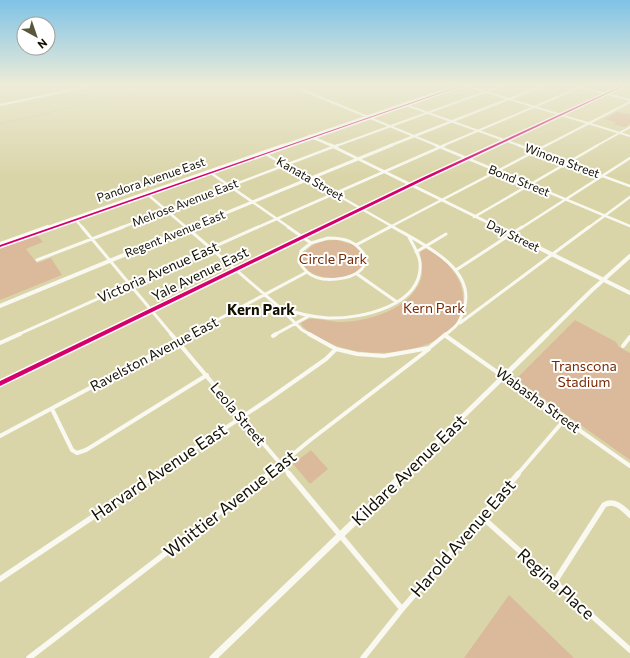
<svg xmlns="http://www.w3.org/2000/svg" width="630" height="658" viewBox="0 0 630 658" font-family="Commissioner,sans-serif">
	<rect width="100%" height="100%" fill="#dad5a9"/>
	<path fill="#dbba9b" d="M617,112L630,114V124L624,127L613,124L616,122L604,119Z
		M37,235L43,242L26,249L37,263L51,258L62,275L0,300V248Z
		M337,240L354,245L363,254C372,282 305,288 301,258C311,244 318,240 337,240Z
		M426,249C441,255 454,269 460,283C481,345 392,360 351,350C333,346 315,338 302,326L301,323C303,322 307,319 309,319C317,318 328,321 337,322C366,322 404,312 419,284C426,270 418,259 421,251Z
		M575,320L616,342L619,347L630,353V460L516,379Z
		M311,450L328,469L310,484L293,464Z
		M509,595L574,658H464Z"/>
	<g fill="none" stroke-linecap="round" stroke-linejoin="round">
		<path stroke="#f9f9f2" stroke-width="2" d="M288,84L438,146
			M460,84L630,136
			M568,84L630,100
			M403,104L521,146
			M336,146L507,84
			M442,146L588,84
			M493,146L627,84
			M545,146L630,102
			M596,146L630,127"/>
		<path stroke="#f9f9f2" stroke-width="2.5" d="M435,145L630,226
			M518,145L630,186
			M262,152L395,228
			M208,171L290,228
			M146,193L187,228
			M474,217L598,145
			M74,218L83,228
			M120,228L338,145
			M256,228L445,145
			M321,228L495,145
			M388,228L547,145
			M521,228L630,158
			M588,228L630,197"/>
		<path stroke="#f9f9f2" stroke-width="3" d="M82,227L172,335
			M186,227L278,306L302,330L311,335
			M288,227L311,243
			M393,227C421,243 477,268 464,309C459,324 458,325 445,335
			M328,238C346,238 356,241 366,257C366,259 365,263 364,266C354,281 320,284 307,272C304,269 301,265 299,262L301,251L311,243Z
			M356,245L390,227
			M416,252L446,234
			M37,260L123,227
			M456,270L522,227
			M357,274L397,302
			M280,307C295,313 311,317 328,318C361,319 424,306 420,262C419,254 413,245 409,237
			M460,323L589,227
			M17,335L258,227
			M101,335L323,227
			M189,335L307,272
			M274,335L309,316"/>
		<path stroke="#f9f9f2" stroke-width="4" d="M171,334L290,475
			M309,334L336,349L357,354L384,356L429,348L446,334
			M273,336L276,334
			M446,336L630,466
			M0,343L20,334
			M623,346L630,337
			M0,384L103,334
			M52,409L72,450L77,453L86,450L207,375
			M0,436L191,334
			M155,475L269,399L326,359L336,349
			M268,475L309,441L429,349
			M517,475L565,419"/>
		<path stroke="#f9f9f2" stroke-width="5.5" d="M289,474L402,609
			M482,517L630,650
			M0,579L157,474
			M554,583L604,505C614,499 623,508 630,515
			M29,658L269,474
			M363,658L402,609L518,474"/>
		<path stroke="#f9f9f2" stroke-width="2.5" d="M0,105L99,84
			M309,136L333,146
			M282,146L462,84
			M389,146L547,84"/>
		<path stroke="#f9f9f2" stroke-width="3" d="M331,145L337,148
			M334,147L499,228
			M46,228L284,145
			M189,228L392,145"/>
		<path stroke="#f9f9f2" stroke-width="4" d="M497,227L630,293
			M0,244L48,227
			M0,306L192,227
			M546,335L592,290L630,256"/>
		<path stroke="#f9f9f2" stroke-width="5" d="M403,475L547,334"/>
		<path stroke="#f9f9f2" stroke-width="7" d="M213,658L404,474"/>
		<path stroke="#c9c7bb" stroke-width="1" stroke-dasharray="3 1.5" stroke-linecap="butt" d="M0,124L173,84"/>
		<defs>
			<path id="cycleway" d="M465,84H467L0,247V245Z
				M626,84H628L426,179L0,386V381L424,177Z"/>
		</defs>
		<use href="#cycleway" stroke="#fff" stroke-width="3"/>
		<use href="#cycleway" fill="#d6006c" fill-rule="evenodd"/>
	</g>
	<linearGradient id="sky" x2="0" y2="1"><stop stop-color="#7fc2e6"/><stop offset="0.48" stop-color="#eeecd8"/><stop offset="1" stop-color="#eeecd8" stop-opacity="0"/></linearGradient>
	<rect width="630" height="176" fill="url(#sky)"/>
	<g text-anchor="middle" stroke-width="4" stroke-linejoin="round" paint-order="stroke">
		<g font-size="12" fill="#151100" stroke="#fff">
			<text transform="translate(562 161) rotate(20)" y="4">Winona Street</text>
			<text transform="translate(310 179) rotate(30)" y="4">Kanata Street</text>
			<text transform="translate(151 180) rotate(-19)" y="4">Pandora Avenue East</text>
			<text transform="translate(519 181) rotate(22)" y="4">Bond Street</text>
			<text transform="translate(185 203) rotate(-21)" y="4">Melrose Avenue East</text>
			<text transform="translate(175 234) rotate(-22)" y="4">Regent Avenue East</text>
			<text transform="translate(513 236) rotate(26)" y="4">Day Street</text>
		</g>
		<g font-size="14" fill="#792a04" stroke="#fff">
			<text x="333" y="264">Circle Park</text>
			<text x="434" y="313">Kern Park</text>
			<text x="584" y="371">Transcona<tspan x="584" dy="16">Stadium</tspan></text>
		</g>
		<g font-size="14" fill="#151100" stroke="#fff">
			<text transform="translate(158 272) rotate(-24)" y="5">Victoria Avenue East</text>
			<text transform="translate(200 274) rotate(-26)" y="5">Yale Avenue East</text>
			<text transform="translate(154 354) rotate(-28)" y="5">Ravelston Avenue East</text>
			<text transform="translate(538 400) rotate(36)" y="5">Wabasha Street</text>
			<text transform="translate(238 414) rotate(50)" y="5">Leola Street</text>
		</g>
		<g font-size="15" font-weight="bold" fill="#151100" stroke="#fff">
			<text x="261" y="315">Kern Park</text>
		</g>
		<g font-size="17" fill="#151100" stroke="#fff">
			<text transform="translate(409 470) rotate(-44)" y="6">Kildare Avenue East</text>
			<text transform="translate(159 472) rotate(-34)" y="6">Harvard Avenue East</text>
			<text transform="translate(230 504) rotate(-38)" y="6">Whittier Avenue East</text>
			<text transform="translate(463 538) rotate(-49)" y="6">Harold Avenue East</text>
			<text transform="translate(556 584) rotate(42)" y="6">Regina Place</text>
		</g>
	</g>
	<g transform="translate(36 36) rotate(140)"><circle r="19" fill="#ffffff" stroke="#a1a099"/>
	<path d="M0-3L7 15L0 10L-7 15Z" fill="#5a563b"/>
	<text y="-6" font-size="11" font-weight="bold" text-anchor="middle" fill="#151100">N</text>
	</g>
</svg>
